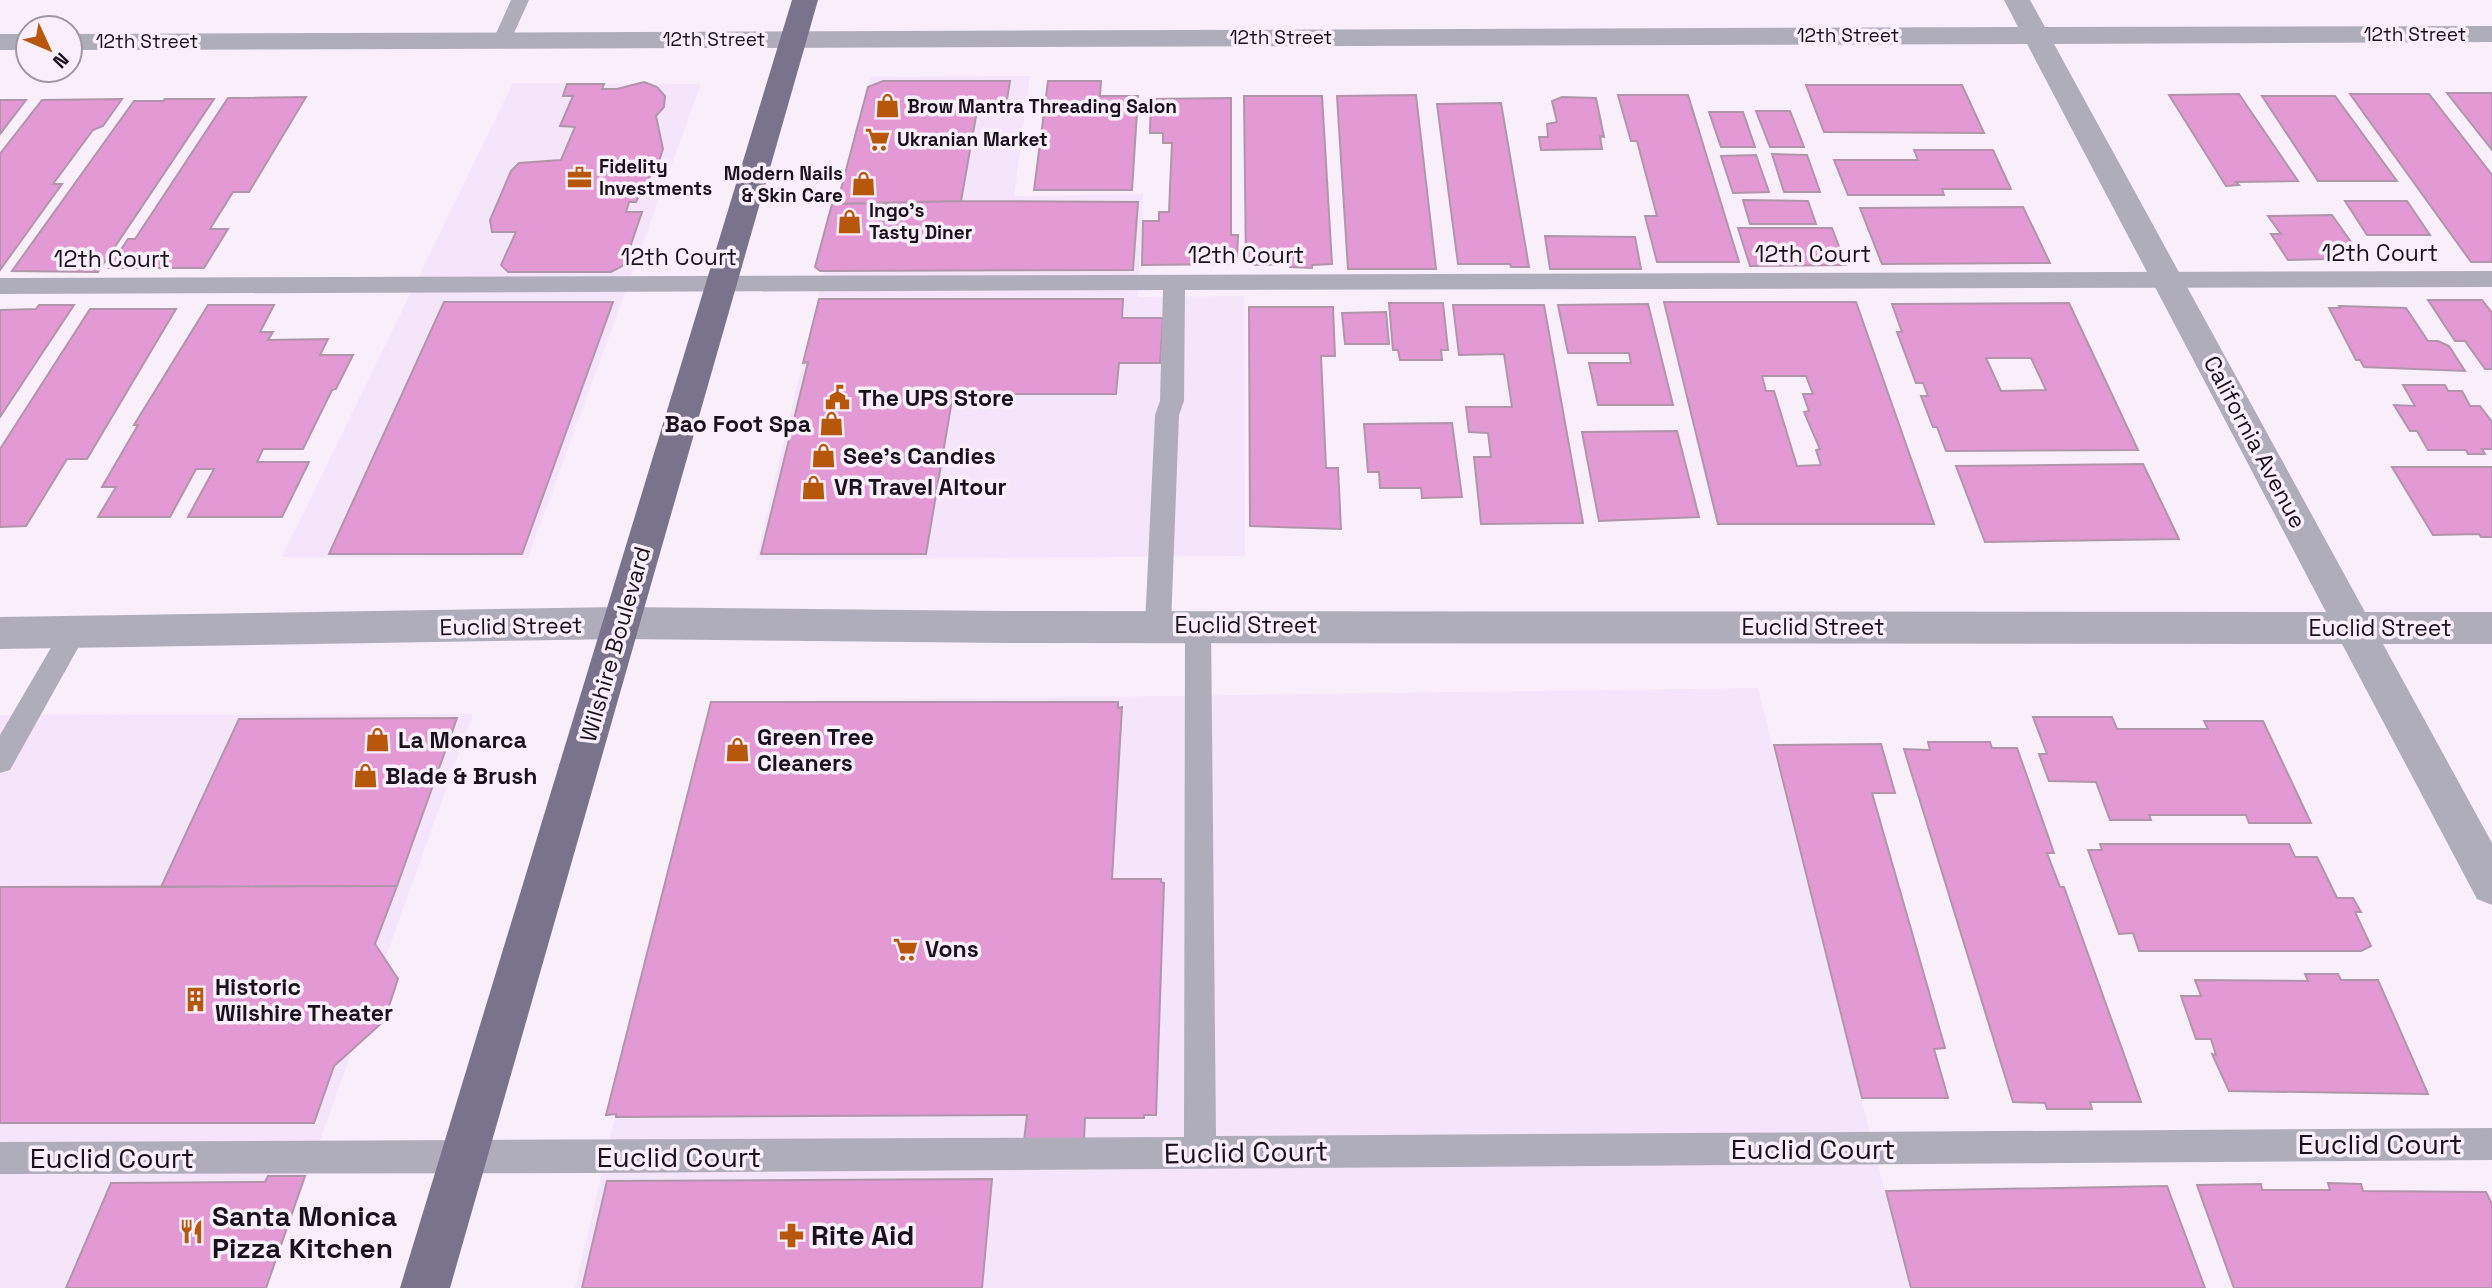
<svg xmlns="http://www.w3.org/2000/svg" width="2492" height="1288" viewBox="0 0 2492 1288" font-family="'Space Grotesk',sans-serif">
	<rect width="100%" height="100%" fill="#f8effb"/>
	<path fill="#f4e5fa" d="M1030,76L1014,196L1143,194L1138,297L1244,296L1245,556L756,560L870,77Z
		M513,83L701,84L528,558L282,557Z
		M1758,688L1909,1288H575L713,702Z
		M473,714L267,1288H0V715Z"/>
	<path fill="#e39ad4" stroke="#b195aa" stroke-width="2" fill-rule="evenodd" d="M883,81H1010L1006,105H978L961,201L837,204L868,87Z
		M1048,81H1101L1100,96H1138L1132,190H1034Z
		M644,82L657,87L665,96L664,107L656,116L663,149L657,167L645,183L636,202H629L626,212H642L624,265L611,272H508L501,265L516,232H492L490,220L511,171L519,163L561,160L575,127L560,126L573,96H563L567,84H604L602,89H617Z
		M1806,85H1962L1984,133L1824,132Z
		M2447,93H2492V150Z
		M2239,94L2298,181L2236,182L2239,185L2226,186L2169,95Z
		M2350,94H2429L2492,175V262H2471Z
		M1416,95L1436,269H1348L1337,96Z
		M1618,95H1688L1739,262H1657L1645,216H1657L1637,141H1631Z
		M1244,96H1322L1332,264L1312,265V268L1290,267V264L1246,265Z
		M2262,96H2335L2397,181H2318Z
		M306,97L249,192H233L210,229H228L204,268H109L128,239H135L228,98Z
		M1562,97L1596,98L1604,137L1600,136L1602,149L1541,150L1539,137H1548L1547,124L1557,122L1552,101Z
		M1231,98V235H1238L1237,257H1231V264L1142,265L1143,221H1159V212H1169L1172,143H1163V133H1150L1151,99Z
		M122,99L103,126L93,130L53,184H62L0,270V154L42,100Z
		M165,99H214L98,272L12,271L134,101H163Z
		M0,100H26L0,134Z
		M1501,103L1529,267H1511L1510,264H1458L1437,104Z
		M1756,111H1790L1804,147H1770Z
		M1709,112H1743L1755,147H1721Z
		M1914,150H1993L2011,189H1942L1944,195H1848L1834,160H1918Z
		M1772,154L1807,155L1820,192H1784Z
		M1756,155L1769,192L1733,193L1721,156Z
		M1743,200L1808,201L1816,224H1750Z
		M961,201L1138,202L1133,270L820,271L815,267L832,204Z
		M2345,201H2407L2430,235H2367Z
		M2023,207L2050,263L1882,264L1860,208Z
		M2332,215L2356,249L2322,250L2328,259L2288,260L2271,234H2281L2268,216Z
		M1738,228H1832L1846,265L1750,266Z
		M1545,236L1635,237L1641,269H1550Z
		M819,299H1123L1122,318H1163L1160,363H1119L1116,394H953L926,554H761L808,362L803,363Z
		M2428,300H2482L2492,313V369H2485L2465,341H2455Z
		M444,302H613L522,554H329Z
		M1664,302H1856L1934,524H1718ZM1762,376H1806L1813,394H1803L1809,411L1804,412L1820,449L1816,450L1821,465L1797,466L1774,391H1766Z
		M1389,303H1443L1448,350H1441L1442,360H1400L1398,350H1393Z
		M2069,303L2138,450L1946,451L1937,427H1933L1921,396H1928L1923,383H1916L1897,332H1902L1892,304ZM1986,358H2031L2046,390L2001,391Z
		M1648,304L1673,405H1598L1589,363H1631L1629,353H1568L1558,305Z
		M39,305H74L0,417V310L36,309Z
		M208,305H274L260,332H273L268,340L328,339L320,355H353L336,389L332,390L303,449H263L257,462H309L282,517H188L214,469H196L170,517H98L116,487H102L138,425H134Z
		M1453,305H1544L1583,523L1481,524L1474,457H1491L1488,433L1469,432L1466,407H1512L1504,354L1459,355Z
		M2339,306L2406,308L2428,341H2438L2449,346L2465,371L2364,367L2360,360H2356L2329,308H2340Z
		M1249,307H1333L1335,356H1321L1326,468H1338L1341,529L1250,526Z
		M90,309H176L87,459H67L26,526L0,527V449Z
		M1386,312L1389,344H1345L1342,313Z
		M2403,385H2445L2448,391H2462L2470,406H2480L2492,422V449H2482L2485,454H2468L2466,450H2428L2417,431H2410L2394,405L2415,406Z
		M1452,423L1462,497L1422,498L1421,488H1380L1379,472H1368L1364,424Z
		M1677,431L1699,517L1599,521L1582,432Z
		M2143,464L2179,539L1985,542L1956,466Z
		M2392,467H2492V537H2481L2479,534L2433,535Z
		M711,702H1118V708L1122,707L1112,879H1161V882L1164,883L1156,1115H1144V1118H1085L1084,1141H1024L1027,1115L616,1117V1114L606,1115Z
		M2033,717H2112L2117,729H2208L2204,721H2263L2311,823H2249L2246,815H2149L2151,820H2110L2096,782L2049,781L2039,754H2047Z
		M457,718L397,886L161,887L239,719Z
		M1928,742H1990L1992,748H2017L2054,853H2047L2060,887H2064L2141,1102H2090L2092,1109H2047L2045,1103L2013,1102L1904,749L1930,750Z
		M1881,744L1895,793H1872L1945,1048L1934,1049L1948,1098H1862L1774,745Z
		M2100,844H2289L2295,857H2317L2337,898H2353L2361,912H2355L2371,946L2361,951H2139L2133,933L2119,934L2088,850H2102Z
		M397,886L375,944L398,979L384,1021L334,1066L314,1123H0V887Z
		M2305,974H2338L2341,980H2378L2428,1094L2229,1091L2212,1054L2216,1055L2211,1039H2196L2181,996H2201L2195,980L2308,981Z
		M268,1176H305L266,1288H66L111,1183L265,1182Z
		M992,1179L982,1288H582L607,1181Z
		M2328,1183L2361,1184L2363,1191L2486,1192L2492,1204V1288H2234L2197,1185L2261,1184L2262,1190H2330Z
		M2167,1186L2205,1288H1911L1886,1191Z"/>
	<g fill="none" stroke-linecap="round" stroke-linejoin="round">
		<path fill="#b0adbb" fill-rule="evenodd" d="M511,0H529L509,44H495L493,40Z
			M2492,271V287L1185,290L1184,401L1179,415L1171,625L1167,633L1158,636L1149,633L1145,625L1155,415L1160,401L1163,290L0,294V278Z
			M1198,614L1207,617L1211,625L1216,1136L2492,1128V1160L591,1173L0,1174V1142L1184,1137L1185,625L1189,617Z
			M75,619L84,622L88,630L10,770L0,773V735L66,622Z"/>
		<path fill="#b0adbb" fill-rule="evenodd" d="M2004,0H2030L2045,27L2492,26V42L2054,44L2365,612H2492V644H2383L2492,843V905L2477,899L2342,644L1005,643L621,639L0,649V617L621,607L1005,611L2326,612L2027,44L70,50V34L2018,27Z
			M0,34H28V50H0Z"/>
		<path fill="#79738b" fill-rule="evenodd" d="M792,0H818L450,1288H400Z"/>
	</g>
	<defs>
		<symbol id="shop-bare" viewBox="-9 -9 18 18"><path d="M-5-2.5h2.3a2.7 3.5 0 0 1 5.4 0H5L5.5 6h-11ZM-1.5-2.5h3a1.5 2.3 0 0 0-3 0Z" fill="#b6570c" stroke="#f8effb" stroke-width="2.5" paint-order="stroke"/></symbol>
		<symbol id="supermarket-bare" viewBox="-9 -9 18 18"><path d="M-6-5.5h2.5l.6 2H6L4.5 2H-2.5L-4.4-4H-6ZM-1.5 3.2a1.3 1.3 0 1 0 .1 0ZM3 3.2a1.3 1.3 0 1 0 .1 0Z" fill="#b6570c" stroke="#f8effb" stroke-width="2.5" paint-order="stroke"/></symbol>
		<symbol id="office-bare" viewBox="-9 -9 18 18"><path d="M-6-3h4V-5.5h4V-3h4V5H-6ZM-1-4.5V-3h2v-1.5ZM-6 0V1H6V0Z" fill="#b6570c" stroke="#f8effb" stroke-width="2.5" paint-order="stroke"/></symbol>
		<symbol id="civic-bare" viewBox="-9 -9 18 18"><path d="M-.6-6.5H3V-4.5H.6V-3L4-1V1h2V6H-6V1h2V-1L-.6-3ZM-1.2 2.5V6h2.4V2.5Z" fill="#b6570c" stroke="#f8effb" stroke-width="2.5" paint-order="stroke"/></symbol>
		<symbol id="building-bare" viewBox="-9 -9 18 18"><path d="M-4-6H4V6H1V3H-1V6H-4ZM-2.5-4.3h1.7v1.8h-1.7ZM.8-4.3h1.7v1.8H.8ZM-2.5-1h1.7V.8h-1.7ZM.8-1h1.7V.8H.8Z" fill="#b6570c" stroke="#f8effb" stroke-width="2.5" paint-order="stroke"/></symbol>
		<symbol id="restaurant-bare" viewBox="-9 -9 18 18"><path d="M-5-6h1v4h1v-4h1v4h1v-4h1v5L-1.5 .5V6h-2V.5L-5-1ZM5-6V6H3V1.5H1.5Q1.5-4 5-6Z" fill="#b6570c" stroke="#f8effb" stroke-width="2.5" paint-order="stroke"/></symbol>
		<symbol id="pharmacy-bare" viewBox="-9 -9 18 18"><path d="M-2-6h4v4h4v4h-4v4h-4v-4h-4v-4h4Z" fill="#b6570c" stroke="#f8effb" stroke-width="2.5" paint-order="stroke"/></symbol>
	</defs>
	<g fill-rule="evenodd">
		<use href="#shop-bare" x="870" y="88" width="35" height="35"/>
		<use href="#supermarket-bare" x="860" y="122" width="35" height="35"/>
		<use href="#office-bare" x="562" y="160" width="35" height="35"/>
		<use href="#shop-bare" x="846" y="166" width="35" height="35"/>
		<use href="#shop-bare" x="832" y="204" width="35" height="35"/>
		<use href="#civic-bare" x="820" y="380" width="35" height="35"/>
		<use href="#shop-bare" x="814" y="406" width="35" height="35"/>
		<use href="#shop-bare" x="806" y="438" width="35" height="35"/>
		<use href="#shop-bare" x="796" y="470" width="35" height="35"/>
		<use href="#shop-bare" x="360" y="722" width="35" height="35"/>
		<use href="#shop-bare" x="720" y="732" width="35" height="35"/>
		<use href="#shop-bare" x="348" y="758" width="35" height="35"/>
		<use href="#supermarket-bare" x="888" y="932" width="35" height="35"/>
		<use href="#building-bare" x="178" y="982" width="35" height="35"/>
		<use href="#restaurant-bare" x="174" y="1214" width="35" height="35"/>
		<use href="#pharmacy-bare" x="774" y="1218" width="35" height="35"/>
	</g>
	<g text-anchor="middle" stroke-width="7" stroke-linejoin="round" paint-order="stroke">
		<g font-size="19" fill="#19121c" stroke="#f8effb">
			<text x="2415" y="41">12th Street</text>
			<text x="1848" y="42">12th Street</text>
			<text x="1281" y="44">12th Street</text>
			<text x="714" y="46">12th Street</text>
			<text x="147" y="48">12th Street</text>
		</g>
		<g font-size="19" font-weight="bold" fill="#19121c" stroke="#f8effb" text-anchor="start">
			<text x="907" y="113">Brow Mantra Threading Salon</text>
			<text x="897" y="146">Ukranian Market</text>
			<text x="599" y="173">Fidelity<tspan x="599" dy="22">Investments</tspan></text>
			<text x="843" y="180" text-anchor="end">Modern Nails<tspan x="843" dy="22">&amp; Skin Care</tspan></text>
			<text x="869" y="217">Ingo's<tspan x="869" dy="22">Tasty Diner</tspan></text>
		</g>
		<g font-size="23" fill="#19121c" stroke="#f8effb">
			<text x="2380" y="261">12th Court</text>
			<text x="1813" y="262">12th Court</text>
			<text x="1246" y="263">12th Court</text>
			<text x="679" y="265">12th Court</text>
			<text x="112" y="267">12th Court</text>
			<text transform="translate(2255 442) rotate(62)" y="8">California Avenue</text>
			<text x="1246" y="633">Euclid Street</text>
			<text transform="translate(511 626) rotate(-1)" y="8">Euclid Street</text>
			<text x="1813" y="635">Euclid Street</text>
			<text x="2380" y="636">Euclid Street</text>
			<text transform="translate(615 644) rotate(-74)" y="8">Wilshire Boulevard</text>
		</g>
		<g font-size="23" font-weight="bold" fill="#19121c" stroke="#f8effb" text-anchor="start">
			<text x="858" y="406">The UPS Store</text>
			<text x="811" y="432" text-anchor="end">Bao Foot Spa</text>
			<text x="843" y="464">See's Candies</text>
			<text x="834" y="495">VR Travel Altour</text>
			<text x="757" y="745">Green Tree<tspan x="757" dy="26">Cleaners</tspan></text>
			<text x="398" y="748">La Monarca</text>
			<text x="385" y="784">Blade &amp; Brush</text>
			<text x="925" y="957">Vons</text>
			<text x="215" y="995">Historic<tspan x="215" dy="26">Wilshire Theater</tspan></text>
		</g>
		<g font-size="28" fill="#19121c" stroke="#f8effb">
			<text x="2380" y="1154">Euclid Court</text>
			<text x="1813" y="1159">Euclid Court</text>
			<text transform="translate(1246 1152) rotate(-1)" y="10">Euclid Court</text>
			<text x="679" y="1167">Euclid Court</text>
			<text x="112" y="1168">Euclid Court</text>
		</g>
		<g font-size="28" font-weight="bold" fill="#19121c" stroke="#f8effb" text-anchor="start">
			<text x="212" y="1226">Santa Monica<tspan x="212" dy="32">Pizza Kitchen</tspan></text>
			<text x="811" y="1245">Rite Aid</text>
		</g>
	</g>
	<g transform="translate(49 49) rotate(134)"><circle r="33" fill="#f8effb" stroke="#9f97a2" stroke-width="2"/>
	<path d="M0-5L12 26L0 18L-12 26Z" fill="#b6570c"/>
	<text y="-10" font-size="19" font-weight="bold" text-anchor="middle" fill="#19121c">N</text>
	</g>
</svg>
